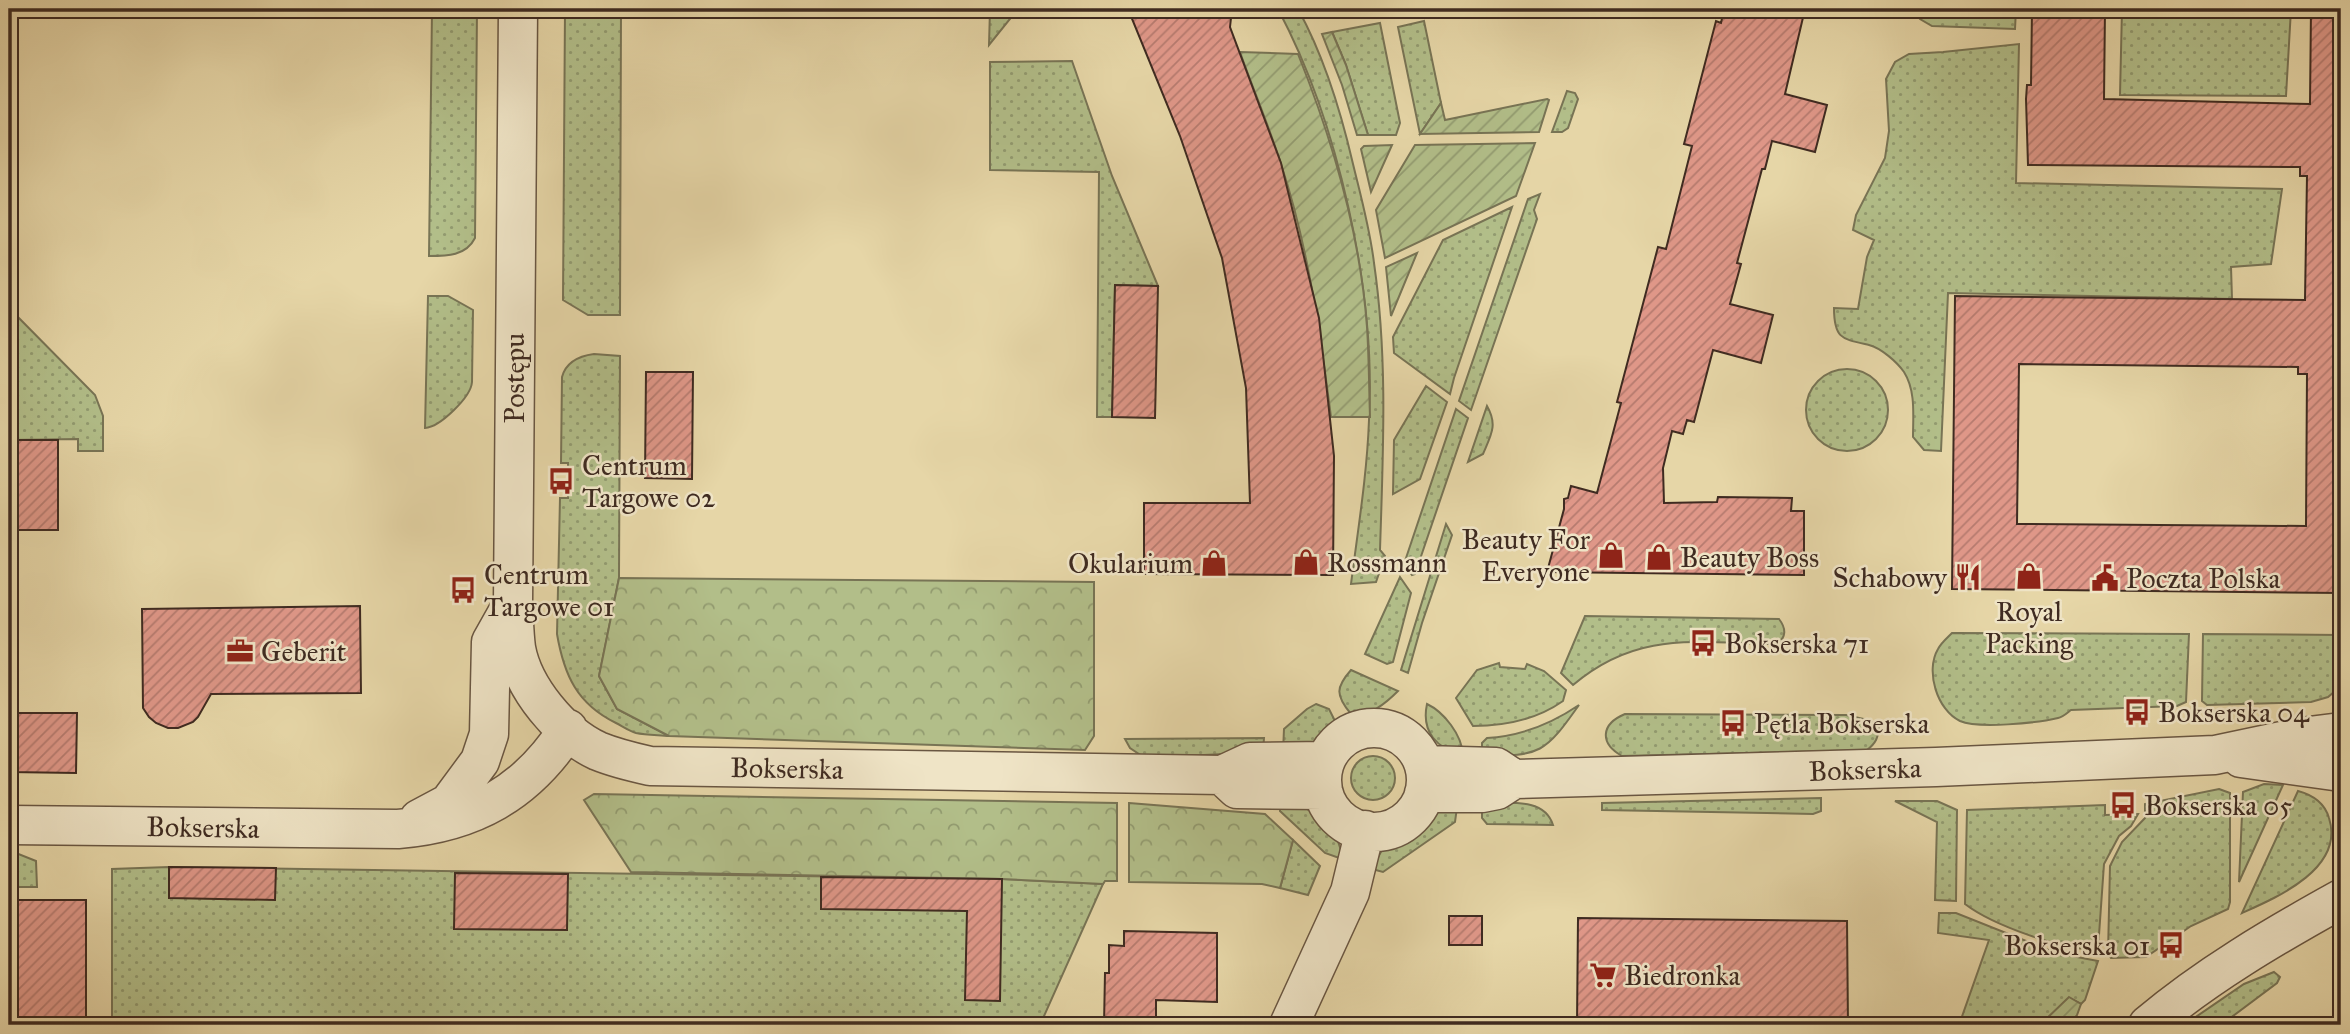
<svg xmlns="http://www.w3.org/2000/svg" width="2350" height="1034" viewBox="0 0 2350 1034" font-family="'IM FELL Great Primer',serif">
	<defs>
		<pattern id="grass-dots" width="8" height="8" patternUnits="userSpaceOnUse" patternTransform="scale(1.75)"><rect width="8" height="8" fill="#b2be89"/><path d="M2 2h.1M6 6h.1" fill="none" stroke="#929b70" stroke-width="1.8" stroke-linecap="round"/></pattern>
		<pattern id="forest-crowns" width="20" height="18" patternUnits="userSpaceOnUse" patternTransform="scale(1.75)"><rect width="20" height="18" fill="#b2be89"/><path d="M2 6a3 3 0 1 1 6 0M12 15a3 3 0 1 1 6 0" fill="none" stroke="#929b70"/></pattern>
		<pattern id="garden-furrows" width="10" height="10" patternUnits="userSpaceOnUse" patternTransform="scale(1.75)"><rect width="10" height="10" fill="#b2be89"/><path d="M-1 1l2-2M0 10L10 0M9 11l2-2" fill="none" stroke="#929b70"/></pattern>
		<pattern id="building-hatch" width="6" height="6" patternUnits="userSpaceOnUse" patternTransform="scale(1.75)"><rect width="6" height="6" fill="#df9788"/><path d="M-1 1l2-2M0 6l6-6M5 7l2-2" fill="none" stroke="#b67b6f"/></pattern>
	</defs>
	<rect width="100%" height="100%" fill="#e6d6a7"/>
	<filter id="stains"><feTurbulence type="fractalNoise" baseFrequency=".00286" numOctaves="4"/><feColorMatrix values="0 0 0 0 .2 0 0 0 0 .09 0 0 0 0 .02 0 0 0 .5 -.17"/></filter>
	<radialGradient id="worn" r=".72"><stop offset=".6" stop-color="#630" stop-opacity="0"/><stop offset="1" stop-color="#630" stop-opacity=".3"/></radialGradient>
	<path fill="url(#grass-dots)" stroke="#787455" stroke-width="2" d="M432,9H477L475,238C466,256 447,256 429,256Z
		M565,9H621L620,315H588L563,300Z
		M990,9H1018L989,45Z
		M1278,9H1298C1324,56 1341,112 1353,164C1361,197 1370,229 1374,263C1388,359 1383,454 1380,550L1385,556L1376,582L1351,584C1358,529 1367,475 1369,420C1376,291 1338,122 1278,9Z
		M1913,9H2016L2015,29L1932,26L1920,19Z
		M2122,9H2291L2286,96L2120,95Z
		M1424,21L1441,103L1420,134L1398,27Z
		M1380,23L1400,123L1396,135H1368L1346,65L1332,32Z
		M2019,44L2016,183L2282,189L2271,264L2231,267L2232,299L1948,293L1941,451L1924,450L1913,437C1913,416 1916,391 1904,372C1897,362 1881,348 1869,345C1842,339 1834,339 1834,308L1858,309L1867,257L1874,240L1853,230L1856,215L1885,158L1889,131L1886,79L1895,62L1909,54L1943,52Z
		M1072,61L1112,176L1158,286L1115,285L1112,417H1097L1099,172L990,170V62Z
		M1567,91L1575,93L1578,99L1568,128L1562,132H1552Z
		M1540,194L1534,210L1537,219L1471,410L1459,401L1528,199Z
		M1512,207L1454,378L1450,394L1394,353L1393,337L1443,240Z
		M428,296H448L473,310L472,382C471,397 440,427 425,428Z
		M9,301H12V311L95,395L103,416V451H78V439L9,440Z
		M594,354L620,356L619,578L599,676L617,709L669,736C659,735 646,735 636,733C629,731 622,726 616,723C577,704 564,675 557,634L560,498H568V463H561L562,377C566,362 579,356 594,354Z
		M1806 410a41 41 0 1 1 82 0a41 41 0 1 1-82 0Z
		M1426,386L1447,402L1420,479L1393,494L1394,440Z
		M1487,406C1498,425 1491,435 1483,454L1468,462Z
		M1456,409L1468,418L1415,574L1412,575L1404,564Z
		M1446,524L1452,535L1422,623L1408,673L1401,670Z
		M1400,577L1411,593L1393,662L1387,664L1365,654Z
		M1585,616L1779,619C1786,628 1787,638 1776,644C1696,643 1638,630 1573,685L1561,673Z
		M1952,633L2189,634L2186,702L2177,706L2071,710C2067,713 2063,717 2058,718C2037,723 1978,729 1960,721C1937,710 1925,671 1938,649C1941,643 1947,638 1952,633Z
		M2203,634L2341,635V686L2328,697L2311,702L2207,705L2202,701Z
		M1499,663L1500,667L1525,669L1527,664L1544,671L1566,690L1563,701C1536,720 1506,726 1473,726L1456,698L1477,670Z
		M1351,670L1398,691C1386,703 1370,717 1351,714C1335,695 1336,687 1351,670Z
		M1316,704L1329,709L1335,721V726L1315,745L1283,753L1284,729L1307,709Z
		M1427,704C1444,712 1462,735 1463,755C1437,749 1421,732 1427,704Z
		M1579,705C1545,753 1541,756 1482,756V743L1487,738C1522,736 1551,724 1579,705Z
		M1625,714L1846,715L1868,720L1879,727C1878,738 1876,743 1867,750L1622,756C1599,743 1601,724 1625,714Z
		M1264,738L1263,752L1145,758L1130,748L1125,739Z
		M1351 778a22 22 0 1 1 44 0a22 22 0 1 1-44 0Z
		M2264,784L2283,785L2239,882L2243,792Z
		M2219,789L2230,793V902L2228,909L2191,926L2146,957L2111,958L2108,953L2110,866L2122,842L2145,818V804Z
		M2298,791C2313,795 2325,804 2329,818C2345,868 2278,897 2242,913Z
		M1281,798C1311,808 1339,823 1342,859L1325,853L1280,811Z
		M1821,798V811L1813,814L1602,810V803Z
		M1458,800L1455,822L1383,872L1372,869L1385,844L1424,813L1434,806Z
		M1895,801H1937L1957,810L1956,901L1935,900L1937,822Z
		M1482,803C1506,804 1544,796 1553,825L1487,824L1482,818Z
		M2105,805V815L2138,814L2131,826L2119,836L2104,864L2098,949C2065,952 1991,924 1965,904L1967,810Z
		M1293,840L1320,866L1308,895L1280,888Z
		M9,853H16L36,861L37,887H9Z
		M169,867L1002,879L1103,884L1040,1025H112V869Z
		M1939,913H1956L2056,953L2098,961L2085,1000L2081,1004L2069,998L2040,1025H1959L1989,940L1938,933Z
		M2274,972L2280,977L2277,983L2221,1025H2184L2244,984Z"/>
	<path fill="url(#forest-crowns)" stroke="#787455" stroke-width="2" d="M619,578L1094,582V736L1085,750L669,736L617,709L599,676Z
		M594,794L1117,803V881H1105L1103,884L1002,879L631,872L584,800Z
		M1129,803L1265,814L1293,840L1280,888L1262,884L1129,882Z"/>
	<path fill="url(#garden-furrows)" stroke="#787455" stroke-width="2" d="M1332,32L1346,65L1368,135H1357L1342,85L1322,34Z
		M1240,52L1298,54C1333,141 1360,233 1367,327C1369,357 1369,387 1370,417H1331C1320,332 1308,246 1281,164C1269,126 1253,89 1240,52Z
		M1547,99L1549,100L1539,132L1420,134L1441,103L1445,120Z
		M1535,143L1516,196L1385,258L1376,210L1415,145Z
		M1392,145L1371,192L1361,149L1364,146Z
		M1417,253L1391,316L1386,267Z
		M2069,997L2081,1004L2077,1015L2069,1025H2040Z"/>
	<path fill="url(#building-hatch)" stroke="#3f2b21" stroke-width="2" fill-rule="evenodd" d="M1128,9H1232L1230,27L1281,163L1319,318L1334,456L1333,575L1144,574V503H1250L1246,388L1222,258L1180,136Z
		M1724,9H1805L1785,94L1827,105L1815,152L1772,141L1765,169H1762L1737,263L1741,264L1730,304L1773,315L1761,363L1713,350L1694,422L1687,420L1683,434L1672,431L1663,468L1664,503L1717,502L1718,497L1792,498L1791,511H1804V575L1547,572L1564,509V499L1568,498L1571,486L1597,493L1621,403L1617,402L1658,247L1666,249L1692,146L1684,144L1716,21L1721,23Z
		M2032,9H2105L2104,99L2310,104L2311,9H2341V593L1952,589L1955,296L2305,300L2307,176H2300V167L2028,165L2026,99L2027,85H2031ZM2019,364L2298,367V374H2307L2306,526L2017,524Z
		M1115,285L1158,286L1155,418L1112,417Z
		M646,372H693L692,479L645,478Z
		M9,440H58V530H9Z
		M360,606L361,693L211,694L198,717L193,722L178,728H168L156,723L149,717L143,708L142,609Z
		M9,713H77L76,773L9,772Z
		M169,867L276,868L275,900L169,898Z
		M455,873L568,874L567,930L454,929Z
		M821,877L1002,879L1000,1001L965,1000L967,911L821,909Z
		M9,900H86V1025H16V967H9Z
		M1449,916H1482V945H1449Z
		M1578,918L1847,921L1848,1025H1577Z
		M1124,931L1217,933V1002L1156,1000V1025H1104L1105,973H1109V945L1124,946Z"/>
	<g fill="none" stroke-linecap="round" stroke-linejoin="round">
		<defs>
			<path id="minor" d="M518,9L513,604C514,618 514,633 516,648C523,688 561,734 598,751C615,758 632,762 650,766L1222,775L1250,762L1325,761
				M1322 780a52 52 0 1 1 104 0a52 52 0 1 1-104 0Z
				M2241,758L2341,772
				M1424,765L1496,767L1514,779
				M1222,775L1237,789L1323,790
				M1424,793H1482L1497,790L1514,779L1936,767L2215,755L2301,737L2341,732
				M419,819L449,803L480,761L489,734L491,642L509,610
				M9,825L398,829C473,823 527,793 568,729
				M1289,1025L1350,892L1365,830
				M2148,1025C2206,976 2274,936 2341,899"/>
		</defs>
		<use href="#minor" stroke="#695642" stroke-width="41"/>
		<use href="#minor" stroke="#efe4c6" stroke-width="38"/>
	</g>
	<defs>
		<symbol id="bus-bare" viewBox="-9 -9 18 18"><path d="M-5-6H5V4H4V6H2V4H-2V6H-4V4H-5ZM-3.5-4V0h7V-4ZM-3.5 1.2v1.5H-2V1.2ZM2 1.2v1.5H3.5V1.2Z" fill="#8f2418" stroke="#efe4c6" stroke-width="2.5" paint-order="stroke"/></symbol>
		<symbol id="shop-bare" viewBox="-9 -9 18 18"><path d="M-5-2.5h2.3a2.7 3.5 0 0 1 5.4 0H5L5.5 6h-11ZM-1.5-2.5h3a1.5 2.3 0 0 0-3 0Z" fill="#8f2418" stroke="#efe4c6" stroke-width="2.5" paint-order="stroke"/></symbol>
		<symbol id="restaurant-bare" viewBox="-9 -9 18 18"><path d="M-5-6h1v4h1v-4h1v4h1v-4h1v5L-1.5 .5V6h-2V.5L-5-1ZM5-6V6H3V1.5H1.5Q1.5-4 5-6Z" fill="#8f2418" stroke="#efe4c6" stroke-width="2.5" paint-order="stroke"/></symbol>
		<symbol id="civic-bare" viewBox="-9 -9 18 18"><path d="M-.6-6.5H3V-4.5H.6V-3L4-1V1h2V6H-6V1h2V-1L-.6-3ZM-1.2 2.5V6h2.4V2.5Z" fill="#8f2418" stroke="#efe4c6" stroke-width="2.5" paint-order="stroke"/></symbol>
		<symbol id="office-bare" viewBox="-9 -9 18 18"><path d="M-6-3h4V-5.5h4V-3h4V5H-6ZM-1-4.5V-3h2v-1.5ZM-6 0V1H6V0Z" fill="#8f2418" stroke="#efe4c6" stroke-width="2.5" paint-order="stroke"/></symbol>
		<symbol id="supermarket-bare" viewBox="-9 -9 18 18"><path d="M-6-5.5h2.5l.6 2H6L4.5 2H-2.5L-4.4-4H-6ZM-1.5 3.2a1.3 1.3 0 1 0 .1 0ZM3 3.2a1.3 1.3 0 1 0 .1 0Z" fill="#8f2418" stroke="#efe4c6" stroke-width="2.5" paint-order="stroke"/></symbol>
	</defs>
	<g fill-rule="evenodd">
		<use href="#bus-bare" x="542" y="462" width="38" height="38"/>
		<use href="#shop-bare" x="1592" y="536" width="38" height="38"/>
		<use href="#shop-bare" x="1640" y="538" width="38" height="38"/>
		<use href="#shop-bare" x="1287" y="543" width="38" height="38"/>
		<use href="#shop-bare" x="1195" y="544" width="38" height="38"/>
		<use href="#shop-bare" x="2010" y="557" width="38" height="38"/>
		<use href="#restaurant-bare" x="1949" y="558" width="38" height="38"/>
		<use href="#civic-bare" x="2086" y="559" width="38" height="38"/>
		<use href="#bus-bare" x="444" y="571" width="38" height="38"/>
		<use href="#bus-bare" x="1684" y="624" width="38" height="38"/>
		<use href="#office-bare" x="221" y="632" width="38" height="38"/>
		<use href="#bus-bare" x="2118" y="693" width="38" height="38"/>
		<use href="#bus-bare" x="1714" y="704" width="38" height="38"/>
		<use href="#bus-bare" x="2104" y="786" width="38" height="38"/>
		<use href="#bus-bare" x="2152" y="926" width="38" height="38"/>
		<use href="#supermarket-bare" x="1584" y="956" width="38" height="38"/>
	</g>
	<g text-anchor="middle" stroke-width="5" stroke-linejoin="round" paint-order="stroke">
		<g font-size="28" fill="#3f2b21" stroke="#efe4c6">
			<text transform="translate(514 378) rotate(-90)" y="10">Postępu</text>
			<text transform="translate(787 768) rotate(1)" y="10">Bokserska</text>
			<text transform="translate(1865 769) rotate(-2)" y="10">Bokserska</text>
			<text transform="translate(203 827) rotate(1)" y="10">Bokserska</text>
		</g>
		<g font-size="28" fill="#3f2b21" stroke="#efe4c6" text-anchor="start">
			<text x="582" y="475">Centrum<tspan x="582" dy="32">Targowe 02</tspan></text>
			<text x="1590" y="549" text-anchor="end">Beauty For<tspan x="1590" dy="32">Everyone</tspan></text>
			<text x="1680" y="567">Beauty Boss</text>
			<text x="1327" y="572">Rossmann</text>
			<text x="1193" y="573" text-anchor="end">Okularium</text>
			<text x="484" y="584">Centrum<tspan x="484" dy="32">Targowe 01</tspan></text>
			<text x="1947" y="587" text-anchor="end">Schabowy</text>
			<text x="2126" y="588">Poczta Polska</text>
			<text x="2029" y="621" text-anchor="middle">Royal<tspan x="2029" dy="32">Packing</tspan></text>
			<text x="1724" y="653">Bokserska 71</text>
			<text x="261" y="661">Geberit</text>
			<text x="2158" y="722">Bokserska 04</text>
			<text x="1754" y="733">Pętla Bokserska</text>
			<text x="2144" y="815">Bokserska 05</text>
			<text x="2150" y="955" text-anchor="end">Bokserska 01</text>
			<text x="1624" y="985">Biedronka</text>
		</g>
	</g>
	<rect width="2350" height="1034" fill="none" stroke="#e6d6a7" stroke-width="35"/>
	<rect x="10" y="10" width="2329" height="1013" fill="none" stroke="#3f2b21" stroke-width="3.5"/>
	<rect x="18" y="18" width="2315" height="999" fill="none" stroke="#3f2b21" stroke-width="2"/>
	<rect width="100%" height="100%" filter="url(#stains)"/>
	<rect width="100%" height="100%" fill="url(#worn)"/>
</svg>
